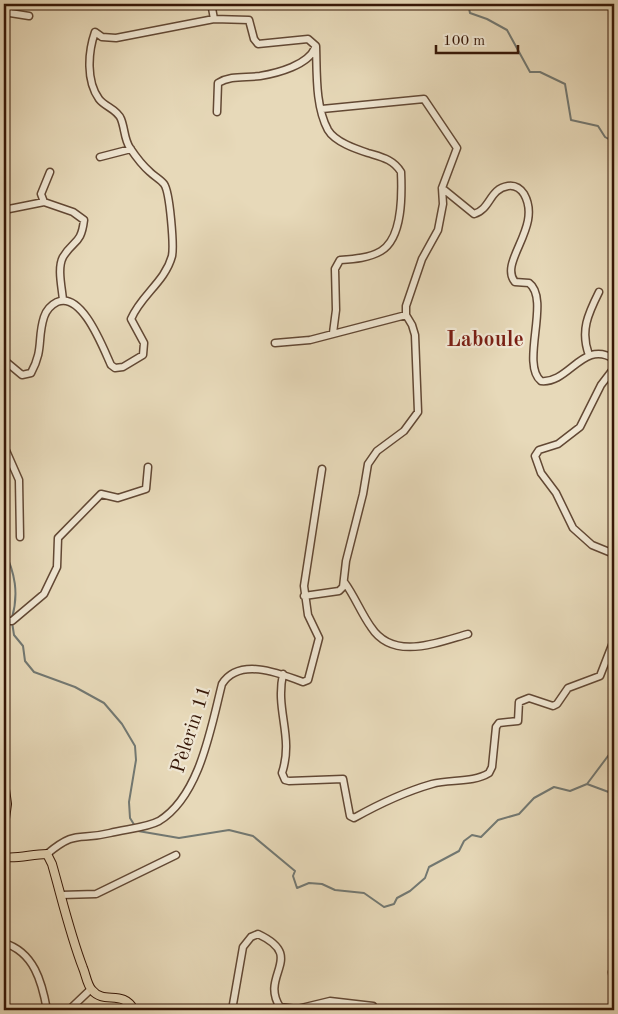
<svg xmlns="http://www.w3.org/2000/svg" width="618" height="1014" viewBox="0 0 618 1014" font-family="'Old Standard TT',serif">
	<rect width="100%" height="100%" fill="#e7d9b9"/>
	<filter id="stains"><feTurbulence type="fractalNoise" baseFrequency=".004" numOctaves="4"/><feColorMatrix values="0 0 0 0 .2 0 0 0 0 .09 0 0 0 0 .02 0 0 0 .5 -.17"/></filter>
	<radialGradient id="worn" r=".72"><stop offset=".6" stop-color="#630" stop-opacity="0"/><stop offset="1" stop-color="#630" stop-opacity=".3"/></radialGradient>
	<g fill="none" stroke-linecap="round" stroke-linejoin="round">
		<path stroke="#727872" stroke-width="2" d="M468,4L470,13L487,19L507,30L530,72H540L565,84L571,120L598,126L605,137L614,142
			M4,550C15,573 19,593 12,618
			M12,622L14,635L23,646L25,661L34,672L75,687L104,703L122,724L135,746L136,760L129,802L130,818L138,831L179,838L229,830L253,836L295,871L293,876L297,888L309,883L322,884L335,890L364,893L384,907L394,904L397,898L410,891L425,878L429,867L459,851L464,841L472,835L481,837L498,820L519,814L534,798L554,787L570,791L587,784L614,794
			M587,784L614,748"/>
		<defs>
			<path id="minor" d="M7,4L10,13L29,16
				M214,4L212,8L214,19
				M217,112L218,83C231,75 245,78 260,76C278,73 308,65 315,48
				M100,157L131,149
				M50,172L41,194L44,202L73,212L84,220C81,245 74,239 63,257C57,268 62,288 63,300
				M442,188L474,214C491,209 489,189 508,186C515,185 520,188 524,194C543,227 498,262 515,282L529,283C551,299 520,364 541,381C569,384 583,339 614,359
				M4,210L44,202
				M275,343L310,340L406,315
				M589,355C580,331 588,314 599,292
				M4,360L22,375L31,373C44,349 37,339 44,317C46,311 51,305 57,302C82,291 103,348 111,365L115,368L123,367L143,355L144,343L131,319C141,295 165,282 172,256C174,246 170,192 164,184C161,180 154,176 150,172C142,165 136,157 130,148C124,139 125,129 121,119C117,109 105,107 99,99C86,81 88,52 95,32L102,37L116,38L214,19L249,20L254,39L258,44L308,39L316,46C317,72 315,106 328,130C335,142 356,149 368,153C381,157 393,159 401,172C402,194 403,238 381,251C369,258 354,259 340,260L335,269L336,310L333,333
				M614,368L601,385L580,427L558,444L539,450L535,456L541,473L556,493L573,528L592,545L614,554
				M4,446L19,480L20,537
				M345,583C355,597 361,613 371,627C393,661 436,643 468,634
				M304,596L339,591L343,587L346,561L363,494L368,464L377,451L404,431L418,412L415,335L412,325L406,315V306L422,259L438,230L443,204L442,188L457,148L424,99L322,109
				M4,621H12L44,594L57,567L58,538L101,494L118,498L146,489L148,467
				M283,674C275,711 294,736 282,773L285,780L289,781L343,779L350,816L354,818C379,804 404,792 432,784C450,779 473,783 489,773L492,767L496,727L499,723L518,721L519,702L529,698L553,706L557,704L568,688L600,676L614,640
				M47,854C77,829 78,841 110,833C125,829 146,828 159,821C200,796 211,727 222,684C239,657 279,673 303,682L308,680L319,638L308,615L304,586L322,469
				M61,895L96,894L176,855
				M4,943C34,952 42,982 47,1010
				M612,972L614,986
				M69,1010L91,989
				M232,1010L243,947L251,937L258,934C307,957 259,975 280,1007L297,1009L330,1001L373,1006L374,1010"/>
			<path id="major" d="M4,703V725
				M4,782L7,804L4,826
				M4,857C18,859 32,854 47,854L52,864C62,899 70,934 83,968C86,975 87,985 92,990C104,1005 123,989 134,1010"/>
		</defs>
		<use href="#minor" stroke="#624834" stroke-width="9"/>
		<use href="#major" stroke="#361707" stroke-width="10"/>
		<use href="#minor" stroke="#efe6d2" stroke-width="6"/>
		<use href="#major" stroke="#e7d9b9" stroke-width="8"/>
	</g>
	<g text-anchor="middle" stroke-width="4.5" stroke-linejoin="round" paint-order="stroke">
		<g font-size="20" fill="#361707" stroke="#efe6d2">
			<text transform="translate(190 729) rotate(-72)" y="7">Pèlerin 11</text>
		</g>
		<g font-size="22" font-weight="bold" fill="#7a1f14" stroke="#efe6d2">
			<text x="485" y="346">Laboule</text>
		</g>
	</g>
	<rect width="618" height="1014" fill="none" stroke="#e7d9b9" stroke-width="20"/>
	<rect x="5" y="5" width="608" height="1004" fill="none" stroke="#361707" stroke-width="2.5"/>
	<rect x="10" y="10" width="598" height="994" fill="none" stroke="#361707"/>
	<path d="M436 45v8h82v-8" fill="none" stroke="#361707" stroke-width="2.5"/>
	<text x="443" y="45" font-size="15" fill="#361707" stroke="#efe6d2" stroke-width="4" paint-order="stroke">100 m</text>
	<rect width="100%" height="100%" filter="url(#stains)"/>
	<rect width="100%" height="100%" fill="url(#worn)"/>
</svg>
